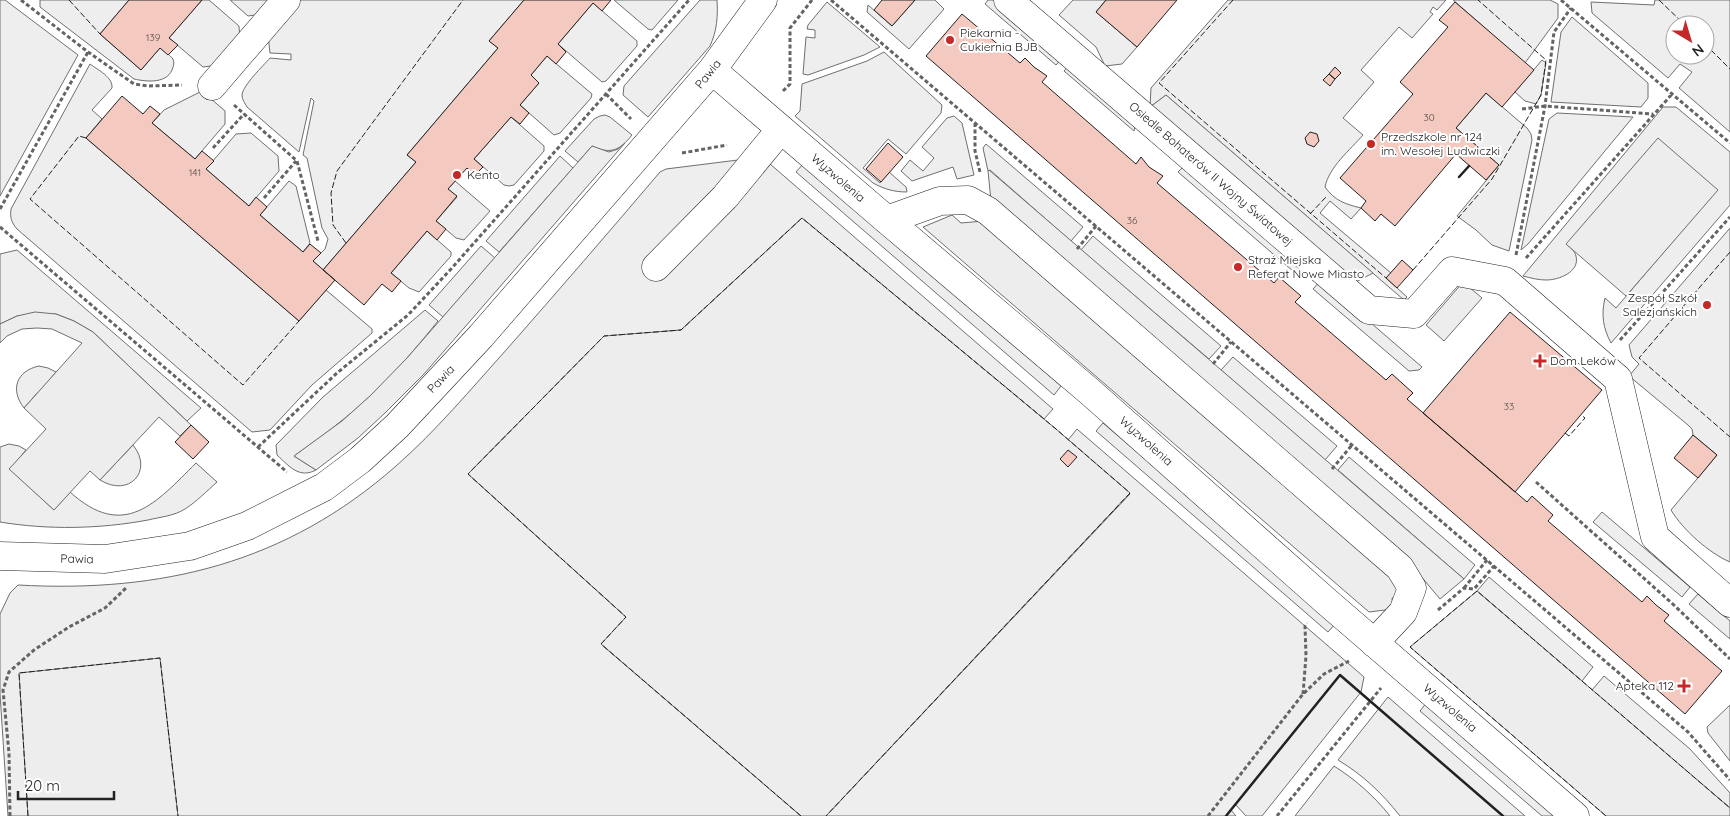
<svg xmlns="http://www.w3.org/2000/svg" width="1730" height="816" viewBox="0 0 1730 816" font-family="Quicksand,sans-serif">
	<rect width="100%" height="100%" fill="#fff"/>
	<path fill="#eee" stroke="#6f6f6f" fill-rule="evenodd" d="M0,0H5L78,55L0,196Z
		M40,0H129L100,34L141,70L160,48C164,51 170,55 173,59C174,61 174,65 173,67C169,84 147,82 134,79L40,7Z
		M202,0H209L239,26L240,40L218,65L203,67L169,38Z
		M230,0H275L262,14L248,16Z
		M298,0H524L489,41L498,48L407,155L416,162L323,270L313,261L325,249L328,239L322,228L307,158L303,155L314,101L311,98L299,152L247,107C245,103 242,100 242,95C243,85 263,66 270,58L291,60V54L270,53L268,35Z
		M614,0H678L652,30L648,29Z
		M700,0H717C718,16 717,31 710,46L648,117L623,95L624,86Z
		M915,0H935L944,9L909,49L867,12L868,5L892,26Z
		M988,0H996L1063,57L1056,65L985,4Z
		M1073,0H1106L1096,12L1137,47L1122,64L1105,66L1096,47L1059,15Z
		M1228,0H1446L1437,10L1433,7L1430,12L1433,14L1412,38L1399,27L1361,70L1374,82L1343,118L1363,135C1350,150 1329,167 1325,187C1335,201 1345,204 1361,208L1351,219L1330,201L1320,213L1391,273L1386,278L1407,297L1404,300L1166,95L1150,107L1151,88Z
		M1453,0H1550L1558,4V18L1525,63Z
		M1655,0H1730V132L1679,88L1692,72L1680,64L1668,78L1592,13L1591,2L1654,5ZM1675,25H1705V55H1675Z
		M827,2L880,47L864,55L808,75L803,74L806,37L815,38V30L807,29L808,25Z
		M593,3L637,41V46L606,81L602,82L558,44Z
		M1572,17L1648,83V98L1641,107L1551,102L1561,32Z
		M884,52L942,105L941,113L906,154L888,139L863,168L880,183L889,172L906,187L907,192C894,192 884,189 873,183L795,116L800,111L802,84L867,61Z
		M547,56L592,94L591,98L560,133L554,135L520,105L539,83L531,75Z
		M1542,60L1546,63L1541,95L1536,104L1525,101L1515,92Z
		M90,64C98,70 113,77 112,88L92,110L102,119L86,138L299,321L326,290L372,329V333L312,385L270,430L252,432L17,229C11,222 10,217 11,209Z
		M1070,64L1136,121L1134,131L1064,71Z
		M202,91L225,111V124L195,159L152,123L164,110Z
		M1486,93L1527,128L1531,134L1532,140L1509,251L1492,245L1476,230L1457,216L1499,165L1456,128Z
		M1663,107H1676L1730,152V205L1611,343C1603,328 1601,315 1605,298L1616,308L1717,190L1566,244C1570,247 1575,251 1576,256C1580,272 1559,280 1546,280C1538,280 1531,278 1523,276Z
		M1557,113L1633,117L1528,244L1521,250L1549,119Z
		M605,115L610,117L632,135C620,150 611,155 592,146L578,162L565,151L594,119L600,116Z
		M954,116L962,123L974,175L957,179L953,167L912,181L901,171L910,160L923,171L934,158L922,147L947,118Z
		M511,117L544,146V151L514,185L509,186L504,185L474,159Z
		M251,133L278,156L279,171L249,206L206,169L236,134Z
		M986,144L1083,227L1071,241L990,170L988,171L983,148Z
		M560,156L573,168L499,252L486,241Z
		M762,157L1053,409L1044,419L802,218L681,330L604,337L468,474L626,617L602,645L801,816H8L0,694V614L10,593L18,585C162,593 286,563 396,466C436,431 471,389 507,349C558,291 609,232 660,172L666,169Z
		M1186,164L1308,269L1301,278L1178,172Z
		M289,181L296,186L310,243L303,252L260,215Z
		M455,181L490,211L464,240L456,238L436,221L457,197L448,189Z
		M1730,228V562C1709,553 1683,530 1671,510L1717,455L1693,435L1692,429L1688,425L1629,376L1639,364L1632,357L1629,345Z
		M427,231L451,252V256L419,292L409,288L391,273Z
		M1093,236L1221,346L1209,359L1081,250Z
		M481,246L495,258L443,317L429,305Z
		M17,250L201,408L187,421L93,332L74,321L56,314L17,316L0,324V254Z
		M1321,280L1422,367L1419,370L1409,371L1313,289Z
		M425,310L438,321C417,347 395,373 370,396C347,418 321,437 294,456L316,470C299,479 289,466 277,455L276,445L323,397Z
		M1233,357L1337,446L1325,460L1221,370Z
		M39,366L48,368L56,372L41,390L118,461L133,445C154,471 129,498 100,480L116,463L38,392L24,408C10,390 16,371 39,366Z
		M1077,429L1364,677L1361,692L1262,816H1246L1236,805L1231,810L1236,816H826L1130,494L1068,440Z
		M9,444L19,446L26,450L10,469L54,510L70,492C124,541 156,503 196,463L217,482C207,491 196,502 185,509C174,516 160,517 148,520C100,529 48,530 0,522V447Z
		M1349,457L1475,565L1464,579L1338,470Z
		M1602,512L1690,587L1682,597L1593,522Z
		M1489,577L1593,667L1582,681L1477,591Z
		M1698,594L1730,621V639L1689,604Z
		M1604,676L1690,749L1730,793V808L1592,690Z
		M1388,697L1525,816H1400C1382,793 1363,775 1338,760Z
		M1730,705V761L1708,733L1707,727Z
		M1334,766C1356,780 1374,796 1390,816H1295Z"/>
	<path fill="#ededed" stroke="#6f6f6f" d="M1166,95L1373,273L1352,284L1150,107Z
		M1658,138L1718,190L1626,296L1566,244Z
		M625,143L424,374L385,413L358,438L316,470L294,456L342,421L370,396L407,358L592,146L609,152L618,149Z
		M804,163L1061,386L1054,395L796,172Z
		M989,170L1076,245L1464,579L1440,599L1409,562L991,201L988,171Z
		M952,215L961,223L984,221L1393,573L1403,597L1392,598L1393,609L1369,612L923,227Z
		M802,218L1056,429L1130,493L826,816H801L601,644L626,617L468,474L604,336L681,330Z
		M1463,282L1482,298L1444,341L1426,325Z
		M35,312L56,314L74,321L93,332L191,425L180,436L159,417L100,480L90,471L54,510L9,469L46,429L24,408L82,343L52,329L37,328L22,329L7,336L0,343V324L17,316Z
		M1103,423L1336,623L1328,632L1096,431Z
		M1477,591L1730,808V816H1606L1410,647Z
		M160,658L178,816H28L19,673Z
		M1427,702L1558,816H1542L1420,711Z"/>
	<path fill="#f3c9c0" stroke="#222" d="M129,0H202L169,38L178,45L168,55L160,48L141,70L100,34Z
		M524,0H611L602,11L593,3L558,44L566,52L556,64L547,56L531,75L539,83L520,105L529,113L520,124L511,117L474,159L483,167L475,175L467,168L448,189L457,196L436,221L446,229L437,240L427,231L391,273L401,281L392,292L382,284L364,305L323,270L416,162L407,155L498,48L489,41Z
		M882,0H915L892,26L874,10Z
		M1106,0H1177L1137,47L1096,12Z
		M1455,2L1534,70L1502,107L1486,93L1456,128L1499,165L1486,180L1456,154L1395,226L1381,214L1375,221L1361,208L1366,201L1340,178L1413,94L1400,82L1448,27L1439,20Z
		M962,14L1020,63L1025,58L1034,67L1047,76L1042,82L1136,164L1141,157L1149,167L1163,176L1157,183L1274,283L1279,277L1301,296L1295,302L1386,380L1392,374L1413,393L1407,399L1527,502L1532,496L1553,515L1548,521L1642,602L1647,596L1656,605L1669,615L1664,621L1722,671L1685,714L926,56Z
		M1335,67L1341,73L1335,79L1329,74Z
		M1329,74L1335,79L1330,86L1323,80Z
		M122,96L143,114L150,106L160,114L152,123L195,159L202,151L214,161L206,169L249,206L256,197L267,207L260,215L303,252L310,244L321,253L313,261L335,280L299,321L86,138Z
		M1310,132L1317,134L1319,141L1314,147L1307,144L1305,138Z
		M888,143L903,157L881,182L866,169Z
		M1402,260L1413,270L1397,288L1386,278Z
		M1510,312L1602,390L1515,492L1423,413Z
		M191,425L209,442L193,459L175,442Z
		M1693,435L1717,455L1698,478L1674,458Z
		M1068,450L1077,457L1068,467L1060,459Z"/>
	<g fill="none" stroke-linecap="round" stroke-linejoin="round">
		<defs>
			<path id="minor" d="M1008,0L1369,310L1414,314L1452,271L1505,281L1618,379L1655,537L1730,603
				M712,70L887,220L1089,391L1327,602L1575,816
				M212,86L286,0
				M887,220L940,201L968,200L988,211L1400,568L1412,588L1403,612L1374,643
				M656,267L725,197L781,129
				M0,556L105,559L190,546L247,526L324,487L360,460L397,426L481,336L712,70L763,0"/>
		</defs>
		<use href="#minor" stroke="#222" stroke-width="29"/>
		<path stroke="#646464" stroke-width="3" stroke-dasharray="4 2.5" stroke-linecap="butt" d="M21,0L88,52L134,84L148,86L182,85
			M831,0L1688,732L1730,780
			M1561,0L1730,143
			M783,91L790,84V28L812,0
			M606,94L631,119
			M234,105L297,161L318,241
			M1522,109L1545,106L1653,114
			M975,123V151L980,172
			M213,148L244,114
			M682,153L727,145
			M264,198L296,161
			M0,209L88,52
			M0,227L287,472
			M1077,249L1096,226
			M1516,255L1545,106L1554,32L1571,8
			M1526,258L1673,93
			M1620,340L1730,217
			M1213,364L1231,342
			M258,447L337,373L408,315L451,269L689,0
			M1332,469L1352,445
			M1536,482L1675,606L1730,659
			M1464,588L1487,560
			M1438,610L1464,588L1474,589L1494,566
			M1303,694L1306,656L1305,626L1307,623
			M10,816L9,753L3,690L9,672L34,650L69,627L105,608L127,587
			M1208,816L1303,694L1324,674L1349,661
			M1277,816L1381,688"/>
		<use href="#minor" stroke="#fff" stroke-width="28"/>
		<path stroke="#222" stroke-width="1" stroke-dasharray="6 2.5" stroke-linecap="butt" d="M69,0L100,34
			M1233,0L1159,83L1386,278
			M1659,0L1685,25
			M1705,44L1730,69
			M86,138L79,136L30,199L243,385L299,321
			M1310,214L1326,197
			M346,243L333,225L331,193L337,171L463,0
			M1730,252L1639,358L1730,437
			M1413,270L1492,179L1541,95L1546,60L1478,0
			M1565,433L1569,436L1585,418L1581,415
			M28,816L19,673L160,658L178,816
			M801,816L601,644L626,617L468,474L604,336L681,330L802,218L1056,429L1130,493L826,816
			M1606,816L1410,647L1477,591L1730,808"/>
		<path stroke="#222" stroke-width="2.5" d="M1459,177L1469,166
			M1226,816L1340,675L1503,816"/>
	</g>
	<g fill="#c62828" stroke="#fff" stroke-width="2">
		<circle cx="950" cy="40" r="5"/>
		<circle cx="1371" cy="144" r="5"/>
		<circle cx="457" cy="175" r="5"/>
		<circle cx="1238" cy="267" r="5"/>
		<circle cx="1707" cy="305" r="5"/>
		<path d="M1537.5 353.5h5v5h5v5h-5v5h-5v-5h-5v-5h5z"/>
		<path d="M1681.5 678.5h5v5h5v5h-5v5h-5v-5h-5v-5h5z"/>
	</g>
	<g text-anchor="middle" stroke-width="4" stroke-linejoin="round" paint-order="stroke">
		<g font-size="10" fill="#564c4a">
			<text x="153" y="41">139</text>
			<text x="1429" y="121">30</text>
			<text x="195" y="176">141</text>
			<text x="1132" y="224">36</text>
			<text x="1509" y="410">33</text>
		</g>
		<g font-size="12" fill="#222" stroke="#fff" text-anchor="start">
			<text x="960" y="37">Piekarnia -<tspan x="960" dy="14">Cukiernia BJB</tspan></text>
			<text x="1381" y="141">Przedszkole nr 124<tspan x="1381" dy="14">im. Wesołej Ludwiczki</tspan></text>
			<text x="467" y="179">Kento</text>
			<text x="1248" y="264">Straż Miejska<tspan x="1248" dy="14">Referat Nowe Miasto</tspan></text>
			<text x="1697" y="302" text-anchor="end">Zespół Szkół<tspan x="1697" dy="14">Salezjańskich</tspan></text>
			<text x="1550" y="365">Dom Leków</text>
			<text x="1674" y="690" text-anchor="end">Apteka 112</text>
		</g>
		<g font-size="12" fill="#222" stroke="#fff">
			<text transform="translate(708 74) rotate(-51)" y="4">Pawia</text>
			<text transform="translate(1211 174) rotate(41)" y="4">Osiedle Bohaterów II Wojny Światowej</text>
			<text transform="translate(838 178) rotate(41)" y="4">Wyzwolenia</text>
			<text transform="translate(441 379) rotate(-47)" y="4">Pawia</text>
			<text transform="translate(1146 441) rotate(42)" y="4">Wyzwolenia</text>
			<text transform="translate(77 559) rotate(1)" y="4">Pawia</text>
			<text transform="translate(1450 708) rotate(41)" y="4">Wyzwolenia</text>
		</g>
	</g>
	<g transform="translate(1690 40) rotate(142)"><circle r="24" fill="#ffffff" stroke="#a7a7a7"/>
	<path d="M0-4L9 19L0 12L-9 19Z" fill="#c62828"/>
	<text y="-8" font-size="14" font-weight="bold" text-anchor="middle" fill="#222222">N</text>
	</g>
	<path d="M18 791v8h96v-8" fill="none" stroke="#222222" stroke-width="2.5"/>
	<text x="25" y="791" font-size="15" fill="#222222" stroke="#ffffff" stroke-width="4" paint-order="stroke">20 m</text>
</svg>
